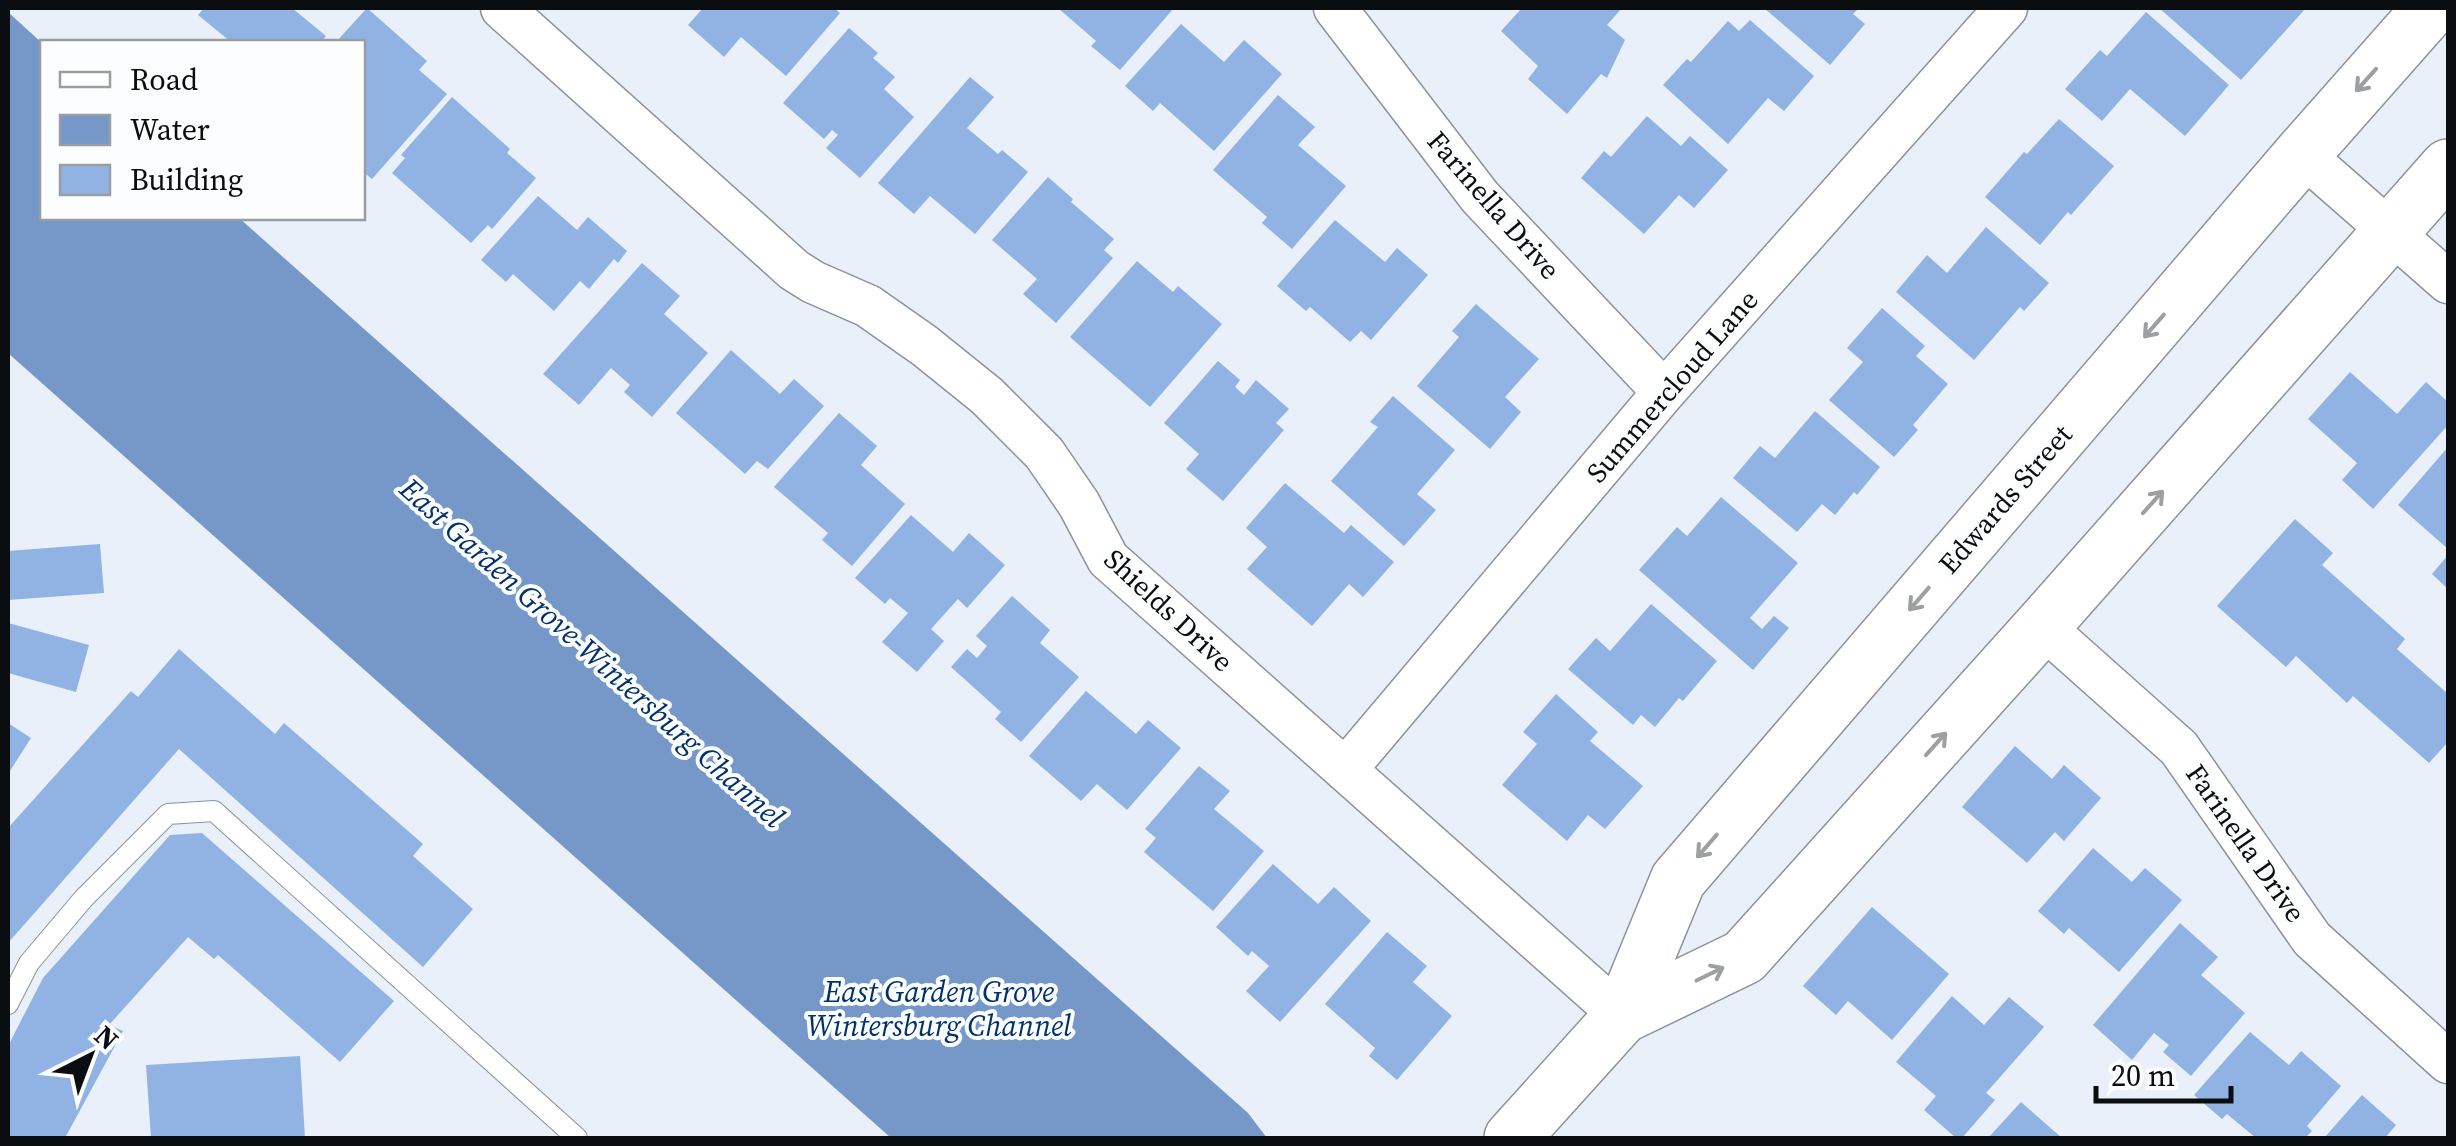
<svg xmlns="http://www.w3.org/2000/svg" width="2456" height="1146" viewBox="0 0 2456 1146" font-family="'Source Serif 4',serif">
	<rect width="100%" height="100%" fill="#e9f0fa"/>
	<path fill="#7698c8" d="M8,12L42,43V218H239L1248,1113L1267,1138H891L8,353Z"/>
	<path fill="#90b3e4" d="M204,8H292L326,36L321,42H231L198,15Z
		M367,8L427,61L419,70L447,94L372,179L362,171V42H336Z
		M703,8H834L840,13L786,76L741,37L724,57L688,25Z
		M1058,8H1174L1120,70L1091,46L1096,41Z
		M1522,8H1622L1607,25L1625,40L1607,78L1601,74L1567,114L1528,79L1538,66L1501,31Z
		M1764,8H1859L1853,14L1865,24L1830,65Z
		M2159,8H2306L2241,80Z
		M2146,12L2229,85L2185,136L2130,89L2102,121L2065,89L2100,50L2107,56Z
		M1750,20L1814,76L1784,111L1768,98L1728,144L1663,85L1687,59L1691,62L1728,21L1739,31Z
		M1181,24L1224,62L1244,40L1282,74L1214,151L1160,103L1153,111L1125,86Z
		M849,28L878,53L873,58L895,77L884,89L914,117L860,178L826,148L838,135L832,130L824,139L783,103Z
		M970,77L994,97L967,128L998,154L1002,150L1028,172L975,234L930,196L914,214L878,183Z
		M1278,95L1315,127L1298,145L1346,186L1292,249L1262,223L1267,217L1213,170Z
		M452,97L510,149L507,153L536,178L492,229L488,225L471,243L392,173L405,158L401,155Z
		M1647,116L1681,146L1690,136L1728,170L1694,208L1679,195L1644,234L1581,178L1604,151L1611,157Z
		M2059,119L2114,166L2071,215L2068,212L2040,245L1985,197L2024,152L2027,154Z
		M1048,177L1073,199L1071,202L1114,239L1104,250L1113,258L1056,323L1023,294L1037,279L992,240Z
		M538,196L577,230L588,217L627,251L618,263L614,259L589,289L580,281L554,311L513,274L506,282L481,260Z
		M1335,220L1385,262L1397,248L1428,275L1371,340L1361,331L1350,342L1310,307L1306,311L1277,286Z
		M1986,227L2049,283L2024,311L2020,307L1974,360L1896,292L1927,255L1947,273Z
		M1137,261L1173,292L1178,286L1222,324L1150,407L1070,337Z
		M642,263L680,296L664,314L708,353L652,417L624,392L630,385L611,368L579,405L543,374Z
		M1476,304L1539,359L1505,397L1521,412L1490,449L1417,386L1459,337L1452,331Z
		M1882,308L1925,346L1916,356L1948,384L1913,425L1918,430L1894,457L1829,400L1863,362L1847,348Z
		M731,350L780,394L794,379L824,406L768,469L757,461L745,474L676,413Z
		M1218,361L1240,380L1235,387L1244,395L1256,380L1289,409L1276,423L1284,430L1223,501L1186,469L1199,454L1164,423Z
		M2350,372L2397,414L2426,382L2448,402V425L2373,509L2342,480L2357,463L2308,419Z
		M1393,396L1455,450L1417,494L1436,510L1404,546L1331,481L1378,427L1370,422Z
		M1815,411L1880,467L1857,495L1854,492L1835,515L1822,504L1797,532L1733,478L1760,446L1775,458Z
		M839,413L877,446L861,465L905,504L852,566L822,540L828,533L774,487Z
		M2448,447V549L2398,505Z
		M1285,483L1344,533L1351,525L1394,562L1363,597L1349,584L1312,626L1247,569L1267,547L1246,528Z
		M1721,497L1798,563L1750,618L1762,629L1774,616L1789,628L1753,670L1639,570L1677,527L1687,536Z
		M911,515L953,552L969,533L1005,565L967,608L958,599L931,629L944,641L917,672L882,642L908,613L890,598L885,604L855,578Z
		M2295,519L2333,553L2322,565L2405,639L2397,649L2448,694V742L2429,763L2353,696L2347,703L2296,656L2286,667L2217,606Z
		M100,544L104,593L8,600V551Z
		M2448,555V589L2432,574Z
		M1012,596L1050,630L1040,643L1079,677L1021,742L995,719L1001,712L951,667L967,649L977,658L987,646L976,636Z
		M1651,604L1717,661L1683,701L1679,698L1655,727L1641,715L1633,725L1568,669L1596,638L1610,651Z
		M8,623L89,645L76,692L8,673Z
		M179,649L275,734L284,723L423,844L413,856L473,909L423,967L179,749L8,943V828L131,691L138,697Z
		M1086,691L1136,734L1148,720L1181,748L1127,810L1097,784L1081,801L1029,756Z
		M1556,694L1598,732L1590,741L1643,786L1605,829L1588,815L1567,841L1502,785L1537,744L1523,732Z
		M8,723L31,738L10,771L8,769Z
		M2015,746L2052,779L2064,765L2101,798L2064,841L2055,832L2027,863L1962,807Z
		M1199,766L1230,791L1214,809L1264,851L1213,911L1144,852L1156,838L1145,829Z
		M202,833L394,1001L340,1062L218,955L214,959L188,937L109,1025L123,1031L65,1138H8V1046L43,978L170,835Z
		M2093,848L2132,882L2145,868L2182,900L2119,972L2069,928L2064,934L2038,911Z
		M1273,864L1318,904L1334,887L1371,921L1280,1022L1246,991L1269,966L1252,951L1248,956L1216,927Z
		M1872,907L1949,974L1892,1040L1848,1001L1836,1015L1803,986Z
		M2180,923L2218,957L2201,975L2245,1013L2191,1076L2163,1052L2169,1045L2154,1033L2132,1060L2093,1025Z
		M1387,932L1427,966L1413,982L1452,1016L1397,1080L1369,1056L1375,1048L1325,1004Z
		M1952,996L1984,1025L2009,997L2044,1027L1986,1093L1995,1100L1962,1138H1956L1924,1110L1936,1096L1896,1062Z
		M2250,1032L2289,1065L2301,1051L2341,1086L2307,1126L2312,1131L2305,1138H2256L2227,1114L2222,1119L2194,1095Z
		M300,1056L305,1138H151L146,1065Z
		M2362,1095L2396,1125L2385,1138H2324Z
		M2021,1102L2062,1138H1988Z"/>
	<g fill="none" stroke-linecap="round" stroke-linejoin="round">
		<defs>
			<path id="service" d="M8,1004L29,963L84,898L168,814L214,811L577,1138"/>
			<path id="minor" d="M502,8L794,270L813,282L868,306L925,346L987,396L1044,453L1079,504L1108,559L1622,1016
				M1335,8L1480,197L1664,392
				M2302,154L2448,282
				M2042,626L2179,748L2312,939L2448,1062
				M1345,770L1664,392L2006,8"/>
			<path id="secondary" d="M1622,1016L1744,957L2042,626L2448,167
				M1512,1138L1622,1016L1678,880L2302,154L2431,8"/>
		</defs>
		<use href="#service" stroke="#8b929b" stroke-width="22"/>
		<use href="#minor" stroke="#8b929b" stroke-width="45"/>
		<use href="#secondary" stroke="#8b929b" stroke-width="58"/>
		<use href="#service" stroke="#fff" stroke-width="20"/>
		<use href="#minor" stroke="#fff" stroke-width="42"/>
		<use href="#secondary" stroke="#fff" stroke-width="55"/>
	</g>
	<defs><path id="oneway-shaft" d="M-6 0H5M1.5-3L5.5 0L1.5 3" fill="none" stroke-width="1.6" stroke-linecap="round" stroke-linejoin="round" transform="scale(2.5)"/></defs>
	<g stroke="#9d9fa0">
		<use href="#oneway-shaft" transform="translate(2366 80) rotate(132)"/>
		<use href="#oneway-shaft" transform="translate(2154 326) rotate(131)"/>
		<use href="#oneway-shaft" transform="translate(2153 502) rotate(-48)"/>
		<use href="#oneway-shaft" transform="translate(1919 599) rotate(131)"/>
		<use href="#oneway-shaft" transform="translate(1936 744) rotate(-48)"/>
		<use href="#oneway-shaft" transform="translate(1707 846) rotate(131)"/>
		<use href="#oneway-shaft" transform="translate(1710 974) rotate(-26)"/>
	</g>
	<g text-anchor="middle" stroke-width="8" stroke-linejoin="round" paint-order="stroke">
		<g font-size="28" fill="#0b0e11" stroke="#fbfdff">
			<text transform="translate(1494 205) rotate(49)" y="10">Farinella Drive</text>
			<text transform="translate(1672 386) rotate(-49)" y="10">Summercloud Lane</text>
			<text transform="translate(2005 499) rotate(-49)" y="10">Edwards Street</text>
			<text transform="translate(1169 610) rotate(43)" y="10">Shields Drive</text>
			<text transform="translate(2246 843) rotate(55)" y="10">Farinella Drive</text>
		</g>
		<g font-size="30" font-style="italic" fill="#02316a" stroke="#fbfdff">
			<text transform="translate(592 653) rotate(42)" y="10">East Garden Grove-Wintersburg Channel</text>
			<text x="939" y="1002">East Garden Grove<tspan x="939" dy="34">Wintersburg Channel</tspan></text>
		</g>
	</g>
	<rect width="2456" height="1146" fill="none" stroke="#0b0e11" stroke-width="20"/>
	<rect x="40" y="40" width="325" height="180" fill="#fbfdff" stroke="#9b9da0" stroke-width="2.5"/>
	<rect x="60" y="72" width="50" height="15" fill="#ffffff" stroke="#9b9da0" stroke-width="2.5"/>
	<text x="130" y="90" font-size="30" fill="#0b0e11">Road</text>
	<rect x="60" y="115" width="50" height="30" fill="#7698c8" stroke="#9b9da0" stroke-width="2.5"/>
	<text x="130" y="140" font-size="30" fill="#0b0e11">Water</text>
	<rect x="60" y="165" width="50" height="30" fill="#90b3e4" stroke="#9b9da0" stroke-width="2.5"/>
	<text x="130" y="190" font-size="30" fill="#0b0e11">Building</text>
	<g transform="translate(90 1056) rotate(42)" stroke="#fbfdff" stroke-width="8" paint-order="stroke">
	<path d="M0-8L18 38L0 25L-18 38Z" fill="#0b0e11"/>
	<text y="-15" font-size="28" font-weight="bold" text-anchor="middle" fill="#0b0e11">N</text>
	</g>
	<path d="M2096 1086v15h135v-15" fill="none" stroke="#0b0e11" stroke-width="5"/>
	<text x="2111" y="1086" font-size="30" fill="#0b0e11" stroke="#fbfdff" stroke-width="8" paint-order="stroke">20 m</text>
</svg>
